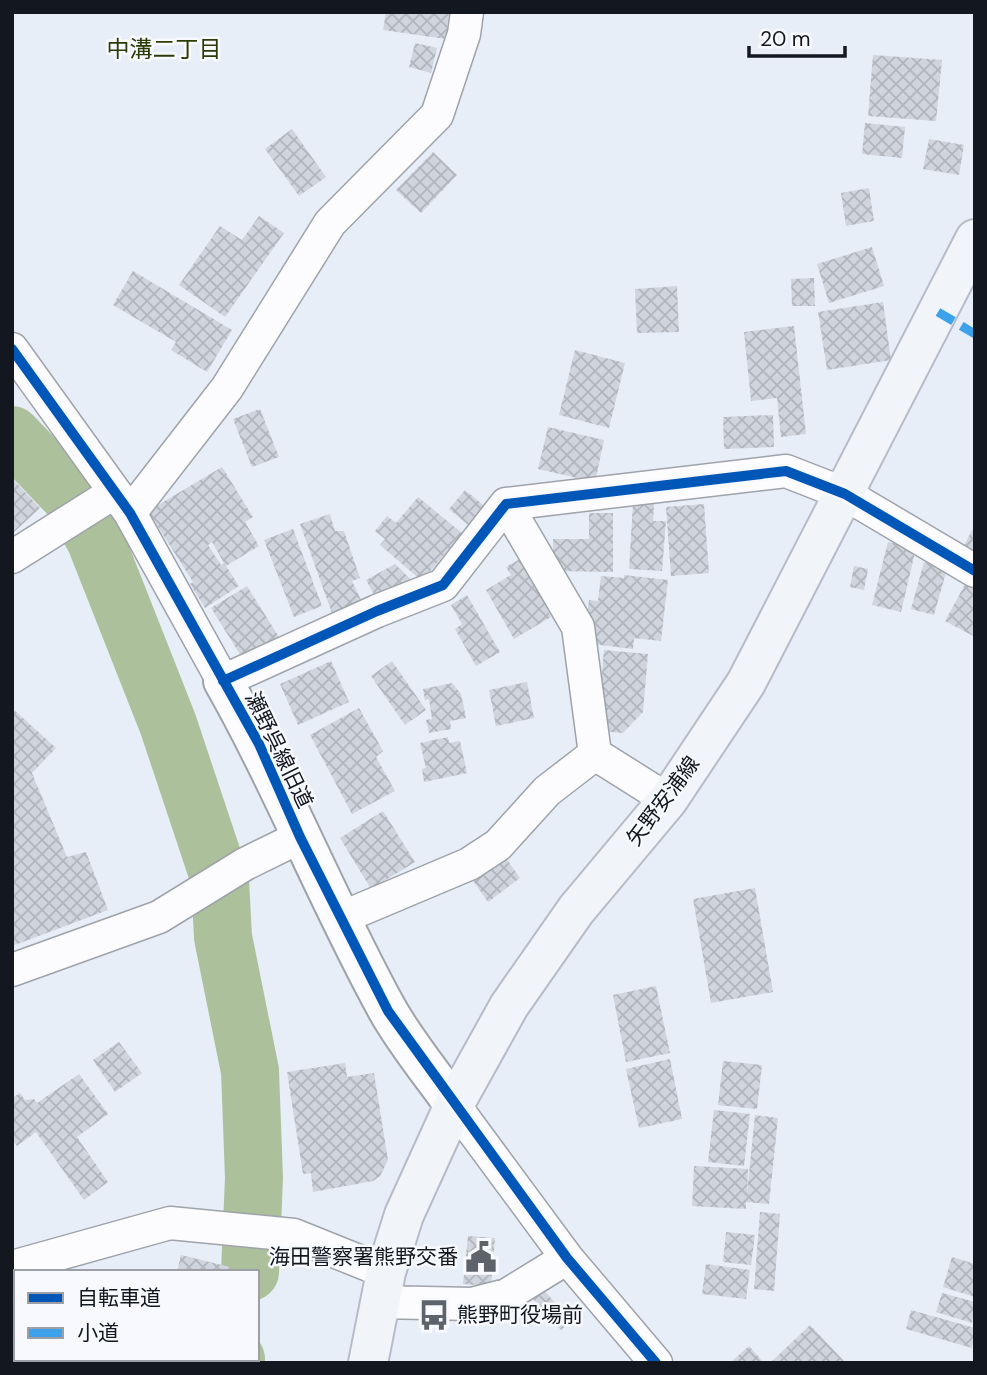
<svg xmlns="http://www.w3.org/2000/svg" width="987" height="1375" viewBox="0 0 987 1375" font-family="'DM Sans','Noto Sans JP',sans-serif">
	<defs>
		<pattern id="building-cross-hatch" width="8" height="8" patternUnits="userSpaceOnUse" patternTransform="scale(1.75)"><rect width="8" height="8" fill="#cfd4dd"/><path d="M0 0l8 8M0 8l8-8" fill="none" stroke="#b1b5bd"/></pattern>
	</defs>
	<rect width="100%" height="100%" fill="#e8eef8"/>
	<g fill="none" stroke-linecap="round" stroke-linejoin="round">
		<path stroke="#acc09c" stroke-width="58" d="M12,435L71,497L95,539L168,724L220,880L223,937L250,1071L254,1178L250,1272
			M235,1363L236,1359"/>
	</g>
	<path fill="url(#building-cross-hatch)" fill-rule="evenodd" d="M386,12H449L446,39L383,30Z
		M415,43L437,48L431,73L409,67Z
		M873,55L942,60L936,121L868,116Z
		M865,123L905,127L902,158L862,154Z
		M292,129L326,177L299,196L265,149Z
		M929,139L964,145L959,175L923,169Z
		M433,152L457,175L421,213L396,190Z
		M869,188L874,221L846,226L841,193Z
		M259,216L284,233L225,317L179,285L220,226L242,240Z
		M872,247L884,286L829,303L817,264Z
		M133,271L232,330L207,372L171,350L176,342L113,305Z
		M814,278L815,306H792L791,279Z
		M677,286L679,332L637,333L635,289Z
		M883,302L891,360L827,370L818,312Z
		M794,326L806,434L781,437L777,398L751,401L744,332Z
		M575,350L625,363L609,428L559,415Z
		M260,409L279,457L252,467L233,419Z
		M773,415L774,447L724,449L723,417Z
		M548,427L604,440L595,482L538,469Z
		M222,467L253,517L245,522L259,546L226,566L239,586L205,608L190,584L193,582L148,511ZM212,542L224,563L221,565L208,545Z
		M12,478L40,508L12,534Z
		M465,490L489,510L473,529L449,509Z
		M418,497L462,533L422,581L380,545L385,539L375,531L387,516L396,523Z
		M633,503L654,504L653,521H666L662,571L629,569Z
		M704,504L709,573L671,576L666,507Z
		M589,513H613V572L553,571V539H589Z
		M330,514L335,531H344L360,578L352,581L362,602L333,616L300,524Z
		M975,524V556L962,550Z
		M293,529L322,606L294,617L264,540Z
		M888,542L916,548L901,612L872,605Z
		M529,554L557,603L547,609L551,617L514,639L486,590L511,575L506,567Z
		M924,562L947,569L934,615L911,609Z
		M395,564L412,581L377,600L366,580Z
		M854,566L868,569L864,590L850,587Z
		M624,575L668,580L661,641L634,638L633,649L584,643L589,600L598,601L601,576L624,578Z
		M967,581L975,585V637L945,621Z
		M247,586L279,637L243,659L211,608Z
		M467,595L500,652L476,666L455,629L462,624L451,605Z
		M604,650L648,654L643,712L623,733L597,731Z
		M331,661L349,702L298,725L280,684Z
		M392,661L426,710L405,725L371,676Z
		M527,682L534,718L496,726L489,690Z
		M452,683L461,694L466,718L450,721L451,729L429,733L426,720L432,719L429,699L425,700L423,689Z
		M12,708L56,748L32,773L67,857L86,852L108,910L12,946Z
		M359,708L383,751L376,757L395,791L352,814L310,735Z
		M448,737L449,743L460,741L467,773L424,782L422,769L426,768L420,743Z
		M383,811L415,862L371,889L340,838Z
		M501,851L520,878L488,902L469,875Z
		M755,888L773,992L711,1003L693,899Z
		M656,986L670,1053L626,1062L613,995Z
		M119,1042L142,1073L115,1092L93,1060Z
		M670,1059L682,1119L639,1128L626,1069Z
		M723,1061L762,1065L757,1109L718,1105Z
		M345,1063L347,1077L374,1073L388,1160L380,1176L373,1181L313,1192L311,1173L303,1174L287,1072Z
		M79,1074L108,1114L77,1137L108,1182L84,1200L36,1132L17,1146L12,1140V1098L20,1093L25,1100L34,1099L37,1103Z
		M714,1110L750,1114L744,1166L708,1162Z
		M755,1115L778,1118L769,1204L746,1202V1209L692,1206L694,1166L748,1169L747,1193Z
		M760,1212L780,1214L774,1291L754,1289Z
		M726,1232L755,1235L751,1265L723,1262Z
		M468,1236L495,1238L491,1286L463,1284Z
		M181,1255L230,1267L229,1272H177Z
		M952,1257L975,1264V1297L943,1287Z
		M706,1264L750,1270L746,1299L702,1294Z
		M543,1289L571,1321L561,1330L533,1299Z
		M942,1293L975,1302L972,1323L936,1312Z
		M911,1310L975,1328L972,1348L906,1329Z
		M810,1325L844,1361L770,1363Z
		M749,1346L764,1363H730Z
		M42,1359H85L84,1363H42Z
		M180,1359H204L203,1363Z"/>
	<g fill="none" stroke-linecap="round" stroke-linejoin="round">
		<defs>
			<path id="minor" d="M12,349L130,513L223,681L377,611L443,585L506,504L786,471L845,494L975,571
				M506,504L578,627L595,754L668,800
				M130,513L227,388L330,223L437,115L464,34L467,12
				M12,557L115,492
				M341,918L469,864L498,845L547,791L595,754
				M12,970L159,917L245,864L300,837
				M454,1105L567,1258L656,1363
				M12,1267L170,1223L294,1235L386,1272
				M379,1302L472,1304L507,1295L567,1258"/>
			<path id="tertiary" d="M223,681C283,787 328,902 387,1009C406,1043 432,1074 454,1105"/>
			<path id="primary" d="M368,1363L386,1272L404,1215L454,1105L509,1006L576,910L668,800L746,683L975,239"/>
		</defs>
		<use href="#minor" stroke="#9ea3aa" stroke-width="35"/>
		<use href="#tertiary" stroke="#9ea3aa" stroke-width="42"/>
		<use href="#primary" stroke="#b6bcc7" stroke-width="42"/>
		<use href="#minor" stroke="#fcfcfe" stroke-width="32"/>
		<use href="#tertiary" stroke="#fcfcfe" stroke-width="38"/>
		<use href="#primary" stroke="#f1f4f9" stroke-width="38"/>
		<path stroke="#3da2ea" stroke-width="9" stroke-dasharray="18 9" stroke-linecap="butt" d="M938,312L975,334"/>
		<defs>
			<path id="cycleway" d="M12,349L130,513L259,744L300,837L388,1011L567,1258L656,1363
				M223,681L377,611L443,585L506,504L786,471L845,494L975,571"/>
		</defs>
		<use href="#cycleway" stroke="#f7f9fe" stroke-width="15"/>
		<use href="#cycleway" stroke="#0057b8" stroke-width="10"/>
	</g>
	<defs>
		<symbol id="civic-bare" viewBox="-9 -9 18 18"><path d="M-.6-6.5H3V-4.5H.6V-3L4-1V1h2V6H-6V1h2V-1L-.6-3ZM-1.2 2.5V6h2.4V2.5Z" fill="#5e626b" stroke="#f7f9fe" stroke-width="2.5" paint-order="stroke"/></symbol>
		<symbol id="bus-bare" viewBox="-9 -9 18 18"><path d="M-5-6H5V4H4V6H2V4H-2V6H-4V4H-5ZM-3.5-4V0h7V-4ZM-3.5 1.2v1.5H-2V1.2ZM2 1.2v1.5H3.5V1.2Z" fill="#5e626b" stroke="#f7f9fe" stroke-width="2.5" paint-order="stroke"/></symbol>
	</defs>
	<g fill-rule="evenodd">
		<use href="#civic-bare" x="459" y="1235" width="44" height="44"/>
		<use href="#bus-bare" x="412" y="1293" width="44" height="44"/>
	</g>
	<g text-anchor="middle" stroke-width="5" stroke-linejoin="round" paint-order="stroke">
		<g font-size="21" fill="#13171f" stroke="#f7f9fe">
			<text transform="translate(279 750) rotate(64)" y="7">瀬野呉線旧道</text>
			<text transform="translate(663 801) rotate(-53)" y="7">矢野安浦線</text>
		</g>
		<g font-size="21" fill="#13171f" stroke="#f7f9fe" text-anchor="end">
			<text x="458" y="1264">海田警察署熊野交番</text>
			<text x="457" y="1322" text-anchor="start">熊野町役場前</text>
		</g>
		<g font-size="23" fill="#2a3d07" stroke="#f7f9fe">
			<text x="164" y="57">中溝二丁目</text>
		</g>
	</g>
	<rect width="987" height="1375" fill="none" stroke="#13171f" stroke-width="28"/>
	<rect x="14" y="1270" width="245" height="91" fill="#f7f9fe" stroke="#9c9fa5" stroke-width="2"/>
	<rect x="28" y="1293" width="35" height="10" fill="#0057b8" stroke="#9c9fa5" stroke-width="2"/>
	<text x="77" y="1305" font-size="21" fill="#13171f">自転車道</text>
	<rect x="28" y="1328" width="35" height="10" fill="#3da2ea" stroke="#9c9fa5" stroke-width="2"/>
	<text x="77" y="1340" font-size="21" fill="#13171f">小道</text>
	<path d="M749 46v10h96v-10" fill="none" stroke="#13171f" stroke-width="3.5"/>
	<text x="760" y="46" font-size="21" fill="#13171f" stroke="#f7f9fe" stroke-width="5" paint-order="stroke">20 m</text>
</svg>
